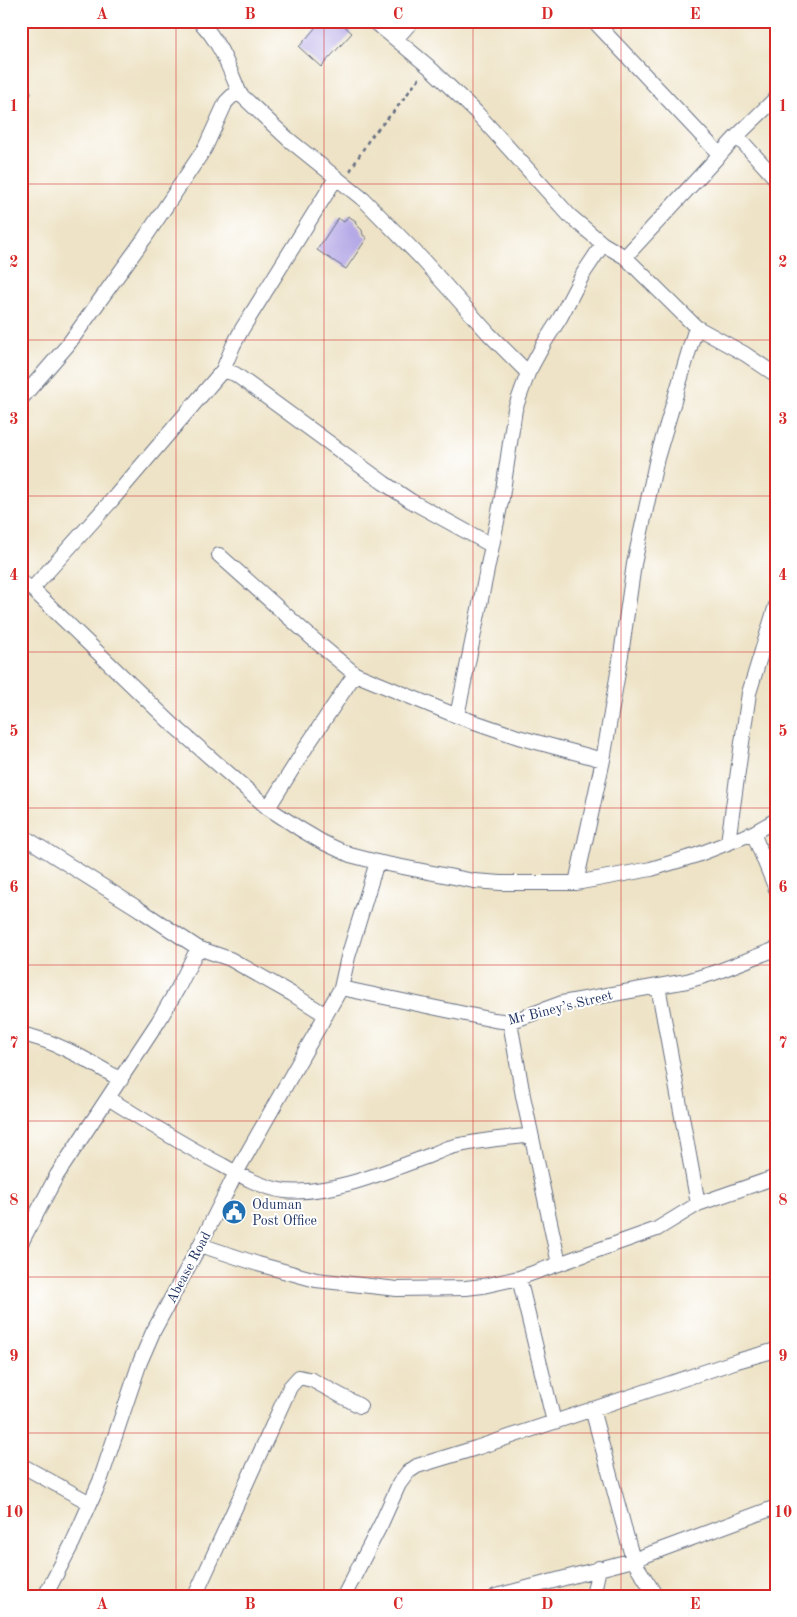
<svg xmlns="http://www.w3.org/2000/svg" width="797" height="1617" viewBox="0 0 797 1617" font-family="'Old Standard TT',serif">
	<rect width="100%" height="100%" fill="#fff"/>
	<filter id="ink" filterUnits="userSpaceOnUse"><feTurbulence type="fractalNoise" baseFrequency=".02" numOctaves="2"/><feDisplacementMap in="SourceGraphic" scale="10" xChannelSelector="R" yChannelSelector="G"/><feConvolveMatrix kernelMatrix="1 2 1 2 8 2 1 2 1" color-interpolation-filters="sRGB"/></filter>
	<filter id="wash" filterUnits="userSpaceOnUse"><feTurbulence type="fractalNoise" baseFrequency=".0096" numOctaves="4" result="noise"/><feDisplacementMap in="SourceGraphic" scale="20" xChannelSelector="R" yChannelSelector="G"/><feGaussianBlur stdDeviation="1.12" result="paint"/><feColorMatrix in="noise" values="0 0 0 0 0 0 0 0 0 0 0 0 0 0 0 0 0 1.4 0 .05"/><feComposite in="paint" operator="in"/></filter>
	<g filter="url(#wash)">
		<rect width="100%" height="100%" fill="#eee3c6"/>
		<g id="blocks">
			<path fill="#b5a9e6" d="M321,21L329,23L339,21L352,33L321,67L299,47Z
				M348,216L356,221L355,223L362,230L363,235L367,238L346,269L317,250L338,218L344,222Z"/>
		</g>
	</g>
	<g filter="url(#ink)">
		<use href="#blocks" fill-opacity="0" stroke="#656e82" stroke-width="1"/>
		<g fill="none" stroke-linecap="round" stroke-linejoin="round">
			<defs>
				<path id="lane" d="M21,96L27,93"/>
				<path id="street" d="M199,21C220,41 229,68 240,94
					M374,21L428,66L476,112L569,215L603,244L625,257L696,327L745,354L776,375
					M594,21L720,155
					M396,39L412,21
					M737,136L776,179
					M336,178L242,329L233,346L223,370L235,374L384,483L411,501L491,545
					M625,257L737,136L776,98
					M21,399L67,346L144,239L205,148L226,102L232,96L240,94L288,139L364,200L422,259L489,334L528,373
					M219,555L313,639L355,674L457,716L518,737L603,760
					M21,582L32,589L172,724L268,808L300,829L322,842L350,855L377,862L474,881L501,883H576L651,869L697,855L753,833L776,820
					M32,589L112,500L223,370
					M457,716L502,497L515,409L528,373L546,340L560,318L583,274L603,244
					M268,808L308,744L355,674
					M753,833L776,889
					M21,835L139,909L198,948L230,959L292,994L326,1015
					M728,842L749,693L776,605
					M576,883L603,760L621,655L634,564L657,458L696,327
					M658,986L698,1204
					M341,988L494,1020L510,1022L562,1003L687,981L714,973L776,949
					M510,1022L523,1096L559,1264
					M21,1034C57,1041 90,1062 121,1080
					M108,1098C145,1121 183,1145 222,1165C241,1176 263,1188 285,1191C329,1195 380,1174 420,1159C430,1156 439,1151 448,1148C475,1140 504,1139 531,1135
					M21,1243L57,1175L158,1022L178,988L198,948
					M200,1245L258,1264L316,1280L397,1289L466,1288L483,1286L519,1278L657,1229L698,1204L776,1177
					M519,1278L554,1422
					M592,1409L633,1560L656,1596
					M21,1465L90,1503
					M45,1596L73,1542L100,1481L140,1362L153,1332L200,1245L236,1173L341,988L348,957L377,862
					M195,1596L290,1387L299,1377L312,1380L360,1406
					M344,1596L382,1522L399,1484L408,1472L417,1466L476,1448L737,1361L776,1350
					M496,1596L633,1560L776,1507
					M593,1596L599,1568"/>
			</defs>
			<use href="#lane" stroke="#656e82" stroke-width="9"/>
			<use href="#street" stroke="#656e82" stroke-width="16"/>
			<path stroke="#656e82" stroke-width="2.5" stroke-dasharray="4 4" stroke-linecap="butt" d="M350,171L370,138L395,110L421,76"/>
			<use href="#lane" stroke="#fff" stroke-width="7"/>
			<use href="#street" stroke="#fff" stroke-width="14"/>
		</g>
	</g>
	<path fill="none" stroke="#d62828" stroke-width="1" stroke-opacity="0.55" d="M176,21V1596M324,21V1596M473,21V1596M621,21V1596M21,184H776M21,340H776M21,496H776M21,652H776M21,808H776M21,965H776M21,1121H776M21,1277H776M21,1433H776"/>
	<defs>
		<symbol id="civic-disc" viewBox="-11 -11 22 22"><circle r="9.5" fill="#1f6fb2" stroke="#fff"/><path d="M-.6-6.5H3V-4.5H.6V-3L4-1V1h2V6H-6V1h2V-1L-.6-3ZM-1.2 2.5V6h2.4V2.5Z" fill="#fff"/></symbol>
	</defs>
	<g fill-rule="evenodd">
		<use href="#civic-disc" x="220" y="1198" width="28" height="28"/>
	</g>
	<g text-anchor="middle" stroke-width="4" stroke-linejoin="round" paint-order="stroke">
		<g font-size="14" fill="#1b2f5e" stroke="#fff">
			<text transform="translate(560 1007) rotate(-14)" y="5">Mr Biney’s Street</text>
			<text transform="translate(188 1267) rotate(-62)" y="5">Abease Road</text>
		</g>
		<g font-size="14" fill="#1b2f5e" stroke="#fff" text-anchor="start">
			<text x="252" y="1209">Oduman<tspan x="252" dy="16">Post Office</tspan></text>
		</g>
	</g>
	<rect width="797" height="1617" fill="none" stroke="#fff" stroke-width="55"/>
	<rect x="28" y="28" width="742" height="1562" fill="none" stroke="#d62828" stroke-width="2"/>
	<g font-size="16" text-anchor="middle" font-weight="bold" fill="#d62828">
		<text x="102" y="19">A</text>
		<text x="250" y="19">B</text>
		<text x="398" y="19">C</text>
		<text x="547" y="19">D</text>
		<text x="695" y="19">E</text>
		<text x="14" y="111">1</text>
		<text x="783" y="111">1</text>
		<text x="14" y="267">2</text>
		<text x="783" y="267">2</text>
		<text x="14" y="424">3</text>
		<text x="783" y="424">3</text>
		<text x="14" y="580">4</text>
		<text x="783" y="580">4</text>
		<text x="14" y="736">5</text>
		<text x="783" y="736">5</text>
		<text x="14" y="892">6</text>
		<text x="783" y="892">6</text>
		<text x="14" y="1048">7</text>
		<text x="783" y="1048">7</text>
		<text x="14" y="1205">8</text>
		<text x="783" y="1205">8</text>
		<text x="14" y="1361">9</text>
		<text x="783" y="1361">9</text>
		<text x="14" y="1517">10</text>
		<text x="783" y="1517">10</text>
		<text x="102" y="1609">A</text>
		<text x="250" y="1609">B</text>
		<text x="398" y="1609">C</text>
		<text x="547" y="1609">D</text>
		<text x="695" y="1609">E</text>
	</g>
</svg>
